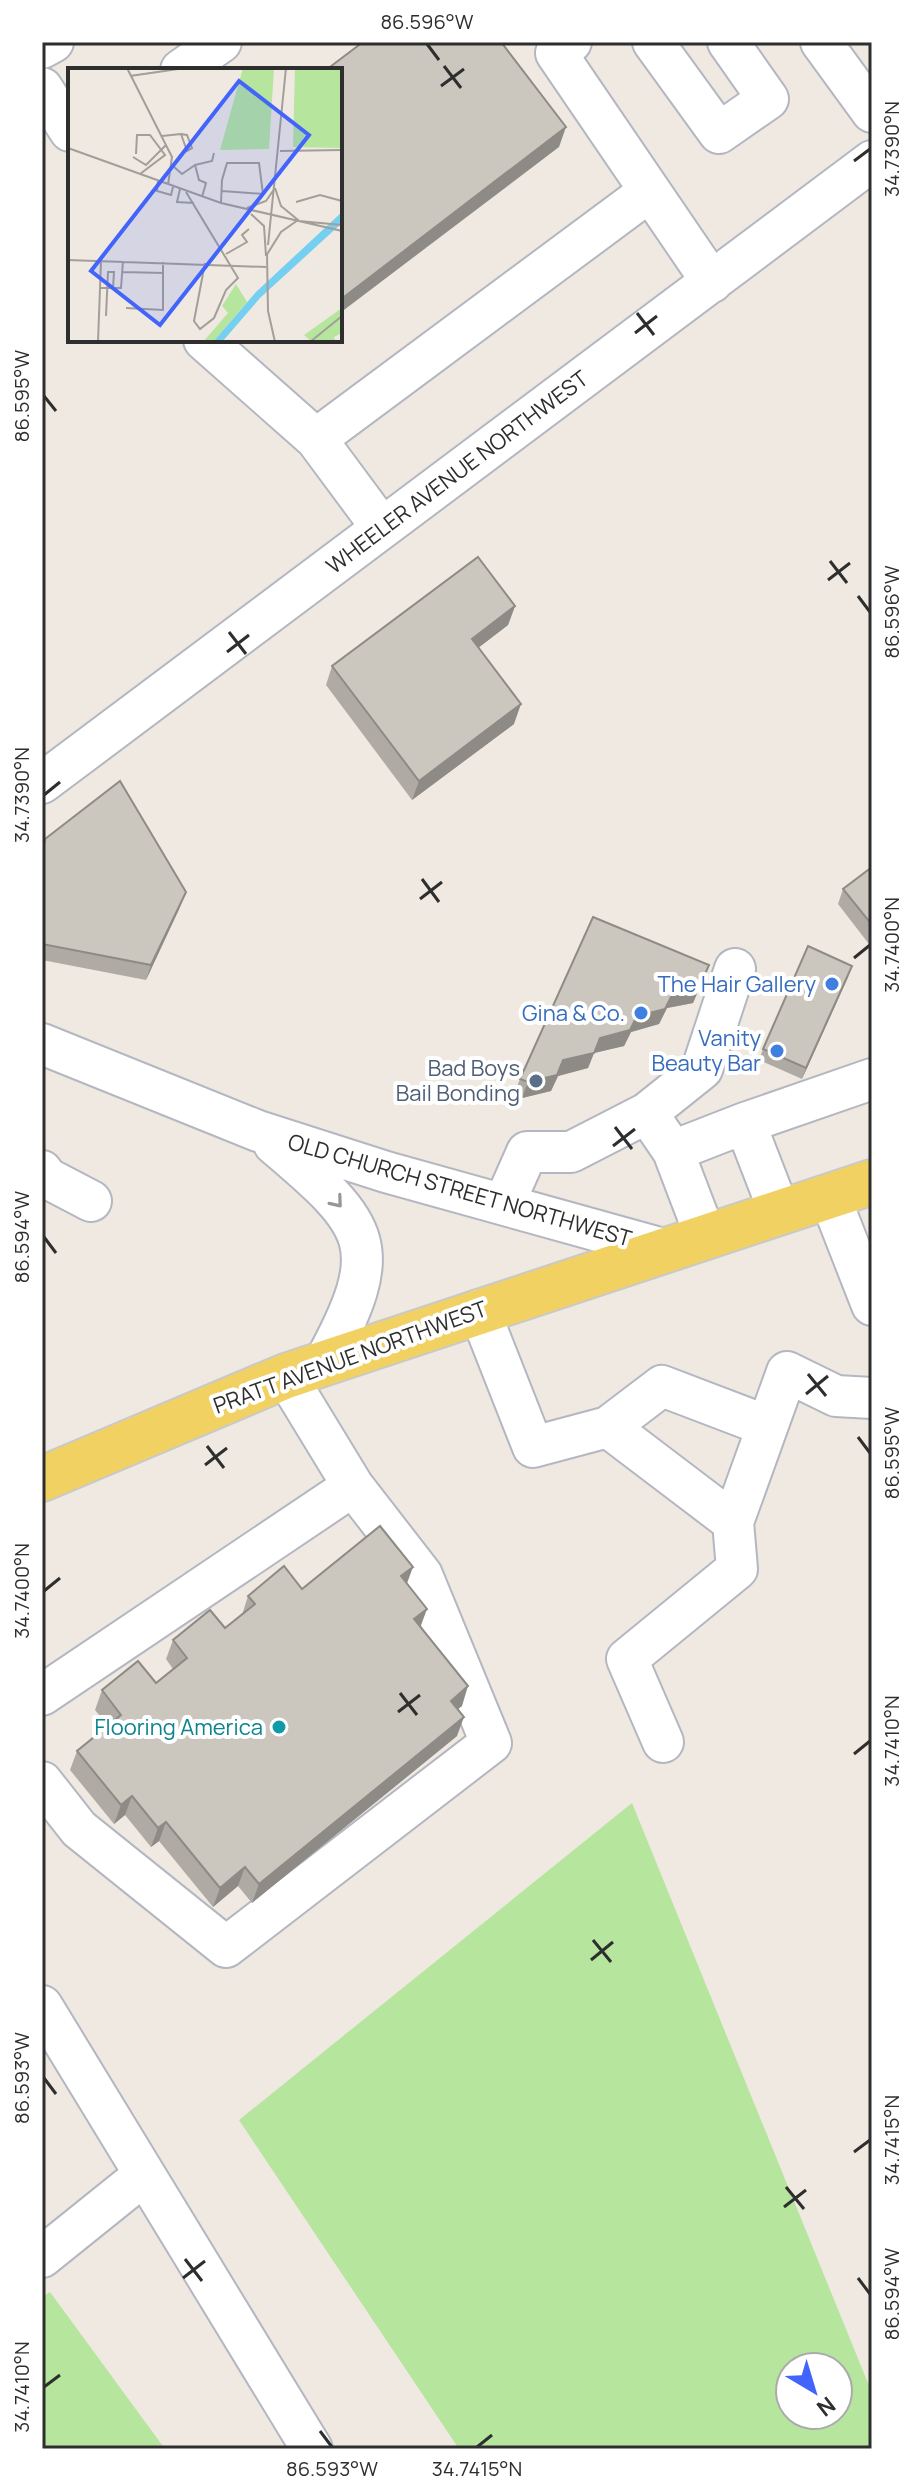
<svg xmlns="http://www.w3.org/2000/svg" width="914" height="2491" viewBox="0 0 914 2491" font-family="Manrope,sans-serif">
	<rect width="100%" height="100%" fill="#efe9e1"/>
	<path fill="#b6e59e" fill-rule="evenodd" d="M632,1803L872,2393V2449H459L239,2120ZM790,2367H838V2415H790Z
		M50,2292L165,2449H42V2297Z"/>
	<g fill="none" stroke-linecap="round" stroke-linejoin="round">
		<defs>
			<path id="minor" d="M571,42L556,53L712,282
				M653,42L719,133L768,99L728,42
				M821,42L872,112
				M42,48L53,42
				M181,70L221,42
				M42,88L70,131
				M204,340L316,439
				M382,528L316,439L650,191
				M42,783L872,161
				M42,1044L258,1131L386,1172L663,1249
				M647,1113L702,1069L735,969
				M274,1144C371,1226 388,1246 324,1363
				M673,1151L745,1123
				M42,1171L47,1178L91,1201
				M829,1195L872,1305
				M504,1204L527,1152H571L647,1113L673,1151L705,1235
				M779,1211L745,1123L872,1079
				M479,1310L533,1447L608,1427L733,1522L737,1569L627,1659L663,1742
				M608,1427L662,1386L767,1426
				M733,1522L787,1372L836,1396L872,1398
				M42,1695L353,1486
				M42,1782L79,1829L226,1947L491,1743L422,1575L353,1486L286,1376
				M42,2006L312,2449
				M42,2257L144,2175"/>
			<path id="major" d="M42,1479L286,1376L872,1182"/>
		</defs>
		<use href="#minor" stroke="#b4b7c1" stroke-width="44"/>
		<use href="#major" stroke="#c9c9c9" stroke-width="48"/>
		<use href="#minor" stroke="#fff" stroke-width="40"/>
		<use href="#major" stroke="#f2d163" stroke-width="44"/>
	</g>
	<path fill="#afaba4" d="M515,606L508,625L478,648L514,724L412,800L326,685L332,666Z
		M45,839L180,907L146,980L42,960V846Z
		M872,867V948L838,904L843,889Z
		M848,977L802,1079L759,1060L763,1049Z
		M703,980L693,1003L667,1008L659,1024L631,1032L624,1046L594,1053L588,1068L558,1076L551,1091L522,1098L514,1094L520,1079Z
		M407,1584L420,1627L462,1706L458,1709L457,1736L252,1903L238,1886L213,1907L159,1841L151,1847L125,1815L114,1824L70,1770L77,1751L108,1726L95,1710L102,1690L156,1683L173,1669L166,1659L173,1640L225,1628L242,1615L248,1596L302,1589Z"/>
	<path fill="#8e8b86" d="M566,127L559,147L340,313V300Z
		M515,606L508,625L465,658L472,639Z
		M521,704L514,724L412,800L419,781Z
		M186,892L180,907L146,980L151,965Z
		M709,965L693,1003L667,1008L659,1024L631,1032L624,1046L594,1053L588,1068L558,1076L551,1091L522,1098L528,1082L637,1016Z
		M852,966L848,977L802,1079L806,1068Z
		M413,1567L406,1586L401,1576Z
		M427,1609L420,1628L414,1619Z
		M468,1686L462,1706L444,1720L451,1701Z
		M464,1717L457,1736L252,1903L259,1884Z
		M132,1796L125,1815L114,1824L121,1805Z
		M166,1822L159,1841L151,1847L158,1828Z
		M245,1867L238,1886L213,1907L220,1888Z"/>
	<path fill="#cbc7bf" stroke="#8e8b86" stroke-width="2" d="M363,42H501L566,127L340,300V70H326Z
		M478,557L515,606L472,639L521,704L419,781L332,666Z
		M120,781L186,892L151,965L42,944V855L45,839Z
		M872,867V925L843,889Z
		M593,917L709,965L699,988L673,993L665,1009L637,1016L630,1030L600,1038L594,1053L563,1060L557,1075L528,1082L520,1079Z
		M808,946L852,966L806,1068L763,1049Z
		M380,1526L413,1567L401,1576L427,1609L414,1619L468,1686L451,1701L464,1717L259,1884L245,1867L220,1888L166,1822L158,1828L132,1796L121,1805L77,1751L121,1715L102,1690L138,1661L156,1683L187,1658L173,1640L210,1610L225,1628L255,1604L248,1596L284,1566L302,1589Z"/>
	<defs><path id="oneway-chevron" d="M-2-3.5L2.5 0L-2 3.5" fill="none" stroke-width="1.6" stroke-linecap="round" stroke-linejoin="round" transform="scale(2)"/></defs>
	<use stroke="#969696" href="#oneway-chevron" transform="translate(337 1202) rotate(50)"/>
	<path fill="none" stroke="#2e2e2e" stroke-width="3" d="M427,44L439,60M444,66L461,88M441,86L464,69M854,161L870,149M637,313L654,335M635,333L657,316M44,396L56,411M830,561L847,583M828,580L850,563M858,596L870,612M229,632L246,654M227,652L249,635M44,795L60,782M422,879L439,902M420,899L442,882M854,958L870,945M615,1127L632,1149M613,1146L635,1129M44,1237L56,1253M808,1374L826,1396M806,1394L828,1376M858,1437L870,1453M207,1446L224,1468M205,1465L227,1448M44,1591L60,1578M400,1693L417,1715M398,1712L420,1695M854,1754L870,1741M593,1940L611,1962M591,1960L613,1942M44,2078L56,2094M854,2152L870,2140M786,2187L804,2209M784,2207L806,2190M185,2259L202,2281M183,2278L205,2261M858,2278L870,2294M44,2387L60,2375M320,2431L332,2447M477,2447L492,2435"/>
	<g fill="#3f7fe0" stroke="#fff" stroke-width="3">
		<circle cx="832" cy="984" r="8"/>
		<circle cx="641" cy="1013" r="8"/>
		<circle cx="777" cy="1051" r="8"/>
	</g>
	<circle fill="#5c6f8a" stroke="#fff" stroke-width="3" cx="536" cy="1081" r="8"/>
	<circle fill="#0f9aa8" stroke="#fff" stroke-width="3" cx="279" cy="1727" r="8"/>
	<g text-anchor="middle" stroke-width="8" stroke-linejoin="round" paint-order="stroke">
		<g font-size="22" fill="#2e2e2e" stroke="#fff">
			<text transform="translate(457 472) rotate(-37)" y="8">WHEELER AVENUE NORTHWEST</text>
			<text transform="translate(460 1190) rotate(16)" y="8">OLD CHURCH STREET NORTHWEST</text>
			<text transform="translate(350 1357) rotate(-20)" y="8">PRATT AVENUE NORTHWEST</text>
		</g>
		<g font-size="22" fill="#366cbe" stroke="#fff" text-anchor="end">
			<text x="816" y="992">The Hair Gallery</text>
			<text x="625" y="1021">Gina &amp; Co.</text>
			<text x="761" y="1046">Vanity<tspan x="761" dy="25">Beauty Bar</tspan></text>
		</g>
		<g font-size="22" fill="#4e5e75" stroke="#fff" text-anchor="end">
			<text x="520" y="1076">Bad Boys<tspan x="520" dy="25">Bail Bonding</tspan></text>
		</g>
		<g font-size="22" fill="#0d838f" stroke="#fff" text-anchor="end">
			<text x="263" y="1735">Flooring America</text>
		</g>
	</g>
	<g transform="translate(68 68)">
		<rect width="274" height="274" fill="#efe9e1"/>
		<path d="M175,0H206L201,81L152,82ZM227,0H274V80L225,79ZM168,216L179,234L145,274H135L160,245L154,238ZM274,240V265L266,269L268,274H244L236,267Z" fill="#b6e59e"/>
		<path d="M274,144V155L192,230L154,274H145L188,224Z" fill="#75cff0"/>
		<path fill="none" stroke="#a29e99" stroke-width="2" d="M59,0L104,89L100,117M62,8L117,0M94,68L113,66L119,67L124,80L119,83L113,66M0,80L153,135L274,163M212,83L274,82M68,86L69,67H82L97,87L72,106M65,89L78,97L98,77M105,98L114,106L127,97M90,112L89,123L103,127L105,119M112,121L109,134L126,135M118,124L170,210L158,222L146,250L132,261L126,253L137,195M134,129L138,115L131,112L127,97L144,93L146,85M228,134L252,127L274,133M153,135L154,112L159,95H191L195,126L154,123M179,140L198,133L207,120M183,146L196,158L198,188M231,153L274,157M200,177L218,0M158,186L179,174L174,167L181,161M199,186L200,243L207,274M198,188L213,164L230,152L213,138L207,120M0,192L198,199M54,204L95,205V194M32,220H53L55,193M58,240L95,242V205M38,248L40,204H46L45,220M30,274L33,193M242,274L274,248"/>
		<path fill="#4264fb" fill-opacity="0.15" stroke="#4264fb" stroke-width="4" d="M171,13L241,67L92,257L23,203Z"/>
		<rect width="274" height="274" fill="none" stroke="#2e2e2e" stroke-width="4"/>
	</g>
	<rect width="914" height="2491" fill="none" stroke="#ffffff" stroke-width="88"/>
	<g transform="translate(814 2391) rotate(142)"><circle r="38" fill="#ffffff" stroke="#ababab" stroke-width="2"/>
	<path d="M0-6L14 30L0 20L-14 30Z" fill="#4264fb"/>
	<text y="-12" font-size="22" font-weight="bold" text-anchor="middle" fill="#2e2e2e">N</text>
	</g>
	<rect x="44" y="44" width="826" height="2403" fill="none" stroke="#2e2e2e" stroke-width="3"/>
	<g font-size="20" text-anchor="middle" fill="#2e2e2e">
		<text x="427" y="29">86.596°W</text>
		<text transform="translate(892 149) rotate(-90)" y="7">34.7390°N</text>
		<text transform="translate(22 396) rotate(-90)" y="7">86.595°W</text>
		<text transform="translate(892 612) rotate(-90)" y="7">86.596°W</text>
		<text transform="translate(22 795) rotate(-90)" y="7">34.7390°N</text>
		<text transform="translate(892 945) rotate(-90)" y="7">34.7400°N</text>
		<text transform="translate(22 1237) rotate(-90)" y="7">86.594°W</text>
		<text transform="translate(892 1453) rotate(-90)" y="7">86.595°W</text>
		<text transform="translate(22 1591) rotate(-90)" y="7">34.7400°N</text>
		<text transform="translate(892 1741) rotate(-90)" y="7">34.7410°N</text>
		<text transform="translate(22 2078) rotate(-90)" y="7">86.593°W</text>
		<text transform="translate(892 2140) rotate(-90)" y="7">34.7415°N</text>
		<text transform="translate(892 2294) rotate(-90)" y="7">86.594°W</text>
		<text transform="translate(22 2387) rotate(-90)" y="7">34.7410°N</text>
		<text x="332" y="2476">86.593°W</text>
		<text x="477" y="2476">34.7415°N</text>
	</g>
</svg>
